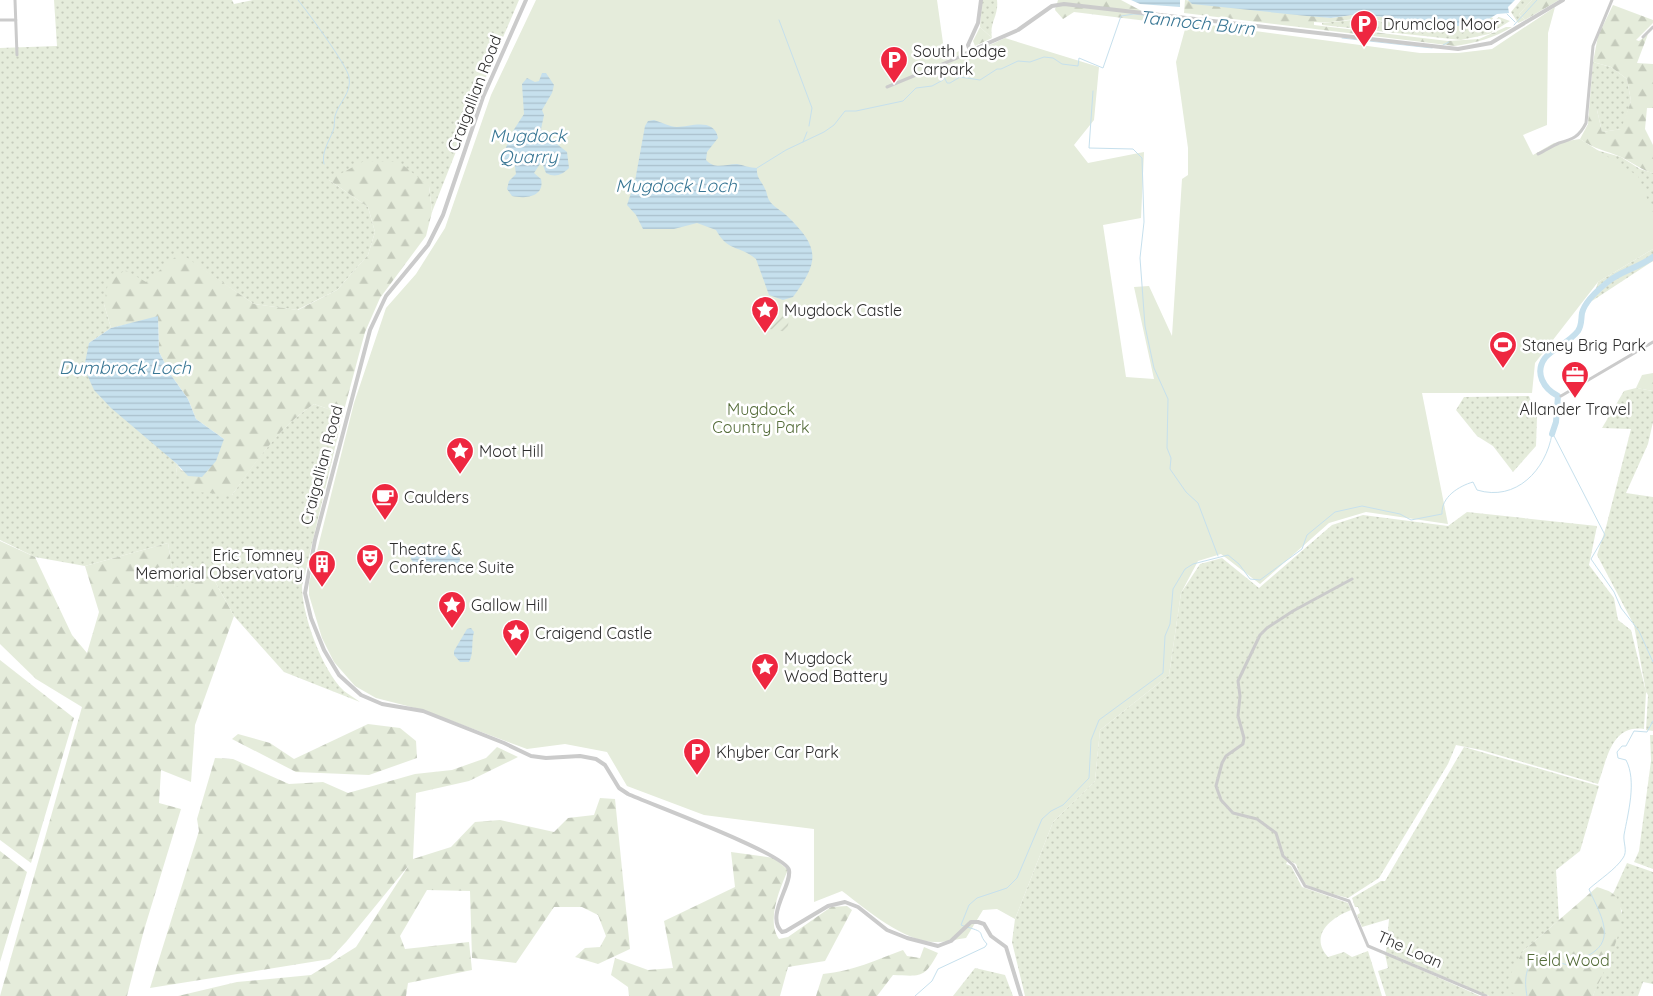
<svg xmlns="http://www.w3.org/2000/svg" width="1653" height="996" viewBox="0 0 1653 996" font-family="Quicksand,sans-serif">
	<defs>
		<pattern id="grass-dots" width="8" height="8" patternUnits="userSpaceOnUse" patternTransform="scale(1.25)"><rect width="8" height="8" fill="#e5ecdb"/><path d="M2 2h.1M6 6h.1" fill="none" stroke="#c5cbbc" stroke-width="1.8" stroke-linecap="round"/></pattern>
		<pattern id="forest-firs" width="22" height="20" patternUnits="userSpaceOnUse" patternTransform="scale(1.25)"><rect width="22" height="20" fill="#e5ecdb"/><path d="M5 1l3.5 6h-7zM16 11l3.5 6h-7z" fill="#c5cbbc"/></pattern>
		<pattern id="garden-furrows" width="10" height="10" patternUnits="userSpaceOnUse" patternTransform="scale(1.25)"><rect width="10" height="10" fill="#e5ecdb"/><path d="M-1 1l2-2M0 10L10 0M9 11l2-2" fill="none" stroke="#c5cbbc"/></pattern>
		<pattern id="water-rules" width="6" height="5" patternUnits="userSpaceOnUse" patternTransform="scale(1.25)"><rect width="6" height="5" fill="#c6e0ed"/><path d="M0 2.5h6" fill="none" stroke="#aac0cc"/></pattern>
	</defs>
	<rect width="100%" height="100%" fill="#fff"/>
	<path fill="url(#grass-dots)" d="M54,0H232L234,4L253,0H519L480,91L432,212L429,186L329,180L368,207L375,232L368,255L337,290L297,310L254,304L180,254L146,283L104,304L111,328L89,343L131,422L177,464L176,474L232,495C256,461 279,427 314,404L343,414L302,586C302,615 322,670 344,691C349,695 355,698 360,702L284,672L234,616L213,578L175,588L168,543L85,566L35,557L0,540V48L57,46Z
		M982,0H997C999,16 989,22 992,38L980,27Z
		M1521,0H1532L1519,14L1525,20L1518,23L1511,12Z
		M1499,17L1510,21L1489,34L1461,40L1322,25V23L1362,19L1461,31L1487,26Z
		M1593,62L1611,67L1627,79L1631,101L1622,129L1602,132L1597,110H1589Z
		M1596,150L1621,157L1640,169L1653,173V213Z
		M1653,249V261L1592,301L1598,282Z
		M1636,388L1653,391V422L1648,444L1626,493L1653,497V731L1646,730L1648,695L1646,692L1644,729C1611,724 1607,760 1598,784L1481,750L1456,745L1448,764L1379,878L1348,898L1317,890L1303,883L1296,864L1288,860L1286,864L1291,866L1302,887L1348,903L1351,910C1330,918 1309,936 1328,957L1344,952L1352,957L1368,951L1382,996H1025L1012,942L1015,919L1053,822L1095,781L1100,730L1169,675L1181,593L1200,564L1222,558L1259,588L1332,525L1363,515L1448,526L1467,512L1597,526L1589,565L1614,598L1618,620L1631,630L1646,692L1634,625L1597,555L1606,527L1631,429L1602,428L1624,391Z
		M1529,396L1537,417L1536,446L1513,472L1493,446L1477,436L1456,410L1464,397Z
		M1650,735H1653V869L1634,862L1639,851L1651,761Z
		M1464,747L1599,786L1580,851L1556,870L1559,920L1523,951L1530,996H1489L1386,952L1389,919L1362,927L1357,915L1360,913L1358,907H1355L1352,898L1381,881H1385Z
		M1627,863L1653,872V984L1643,982L1638,996H1593L1622,911L1613,894Z
		M1385,954L1480,996H1386L1378,971L1388,968Z
		M975,968L1005,975L1013,996H953Z"/>
	<path fill="url(#forest-firs)" d="M1058,0H1121L1153,17L1147,21L1074,12L1063,19L1055,10Z
		M1185,0L1331,18L1359,14L1421,22L1479,25L1492,17L1493,19C1464,47 1397,18 1361,19C1345,19 1330,24 1314,22V25L1448,41L1479,39L1506,27H1512C1494,38 1476,43 1455,46L1184,13Z
		M1532,0H1559L1525,20L1519,14Z
		M1613,5L1653,20V23L1636,40L1639,41L1648,34L1637,63L1653,64V108H1647L1645,129L1653,145V173C1641,170 1632,162 1621,157C1605,150 1596,150 1580,139L1588,124L1589,110H1597L1602,132L1621,129L1631,101L1627,79L1611,67L1593,62L1598,36Z
		M980,27L992,38L975,46L973,41Z
		M364,161L399,162L429,186L432,212L426,236L380,298L365,332L343,414L314,404C279,427 256,462 232,495L197,492L176,474L177,464L182,471L224,439L196,419L188,399L171,375L159,352L158,317L111,328L104,304L108,283L125,270L146,282L180,253L254,304L298,310L337,290L368,255L375,232L368,207L329,180Z
		M1653,373V391L1636,388L1642,375Z
		M0,541L35,557L72,635L87,653L99,612L85,566L168,543L175,587L213,578L234,616L195,725L191,782L161,770L159,803L181,809L144,930L127,996H0L82,707L36,679L0,644Z
		M0,660L74,718L31,863L0,840Z
		M368,724L400,728L416,741L417,758L369,775L296,772L232,739L238,734L270,743L294,759Z
		M497,747L518,757L469,781L416,793L413,859L451,847L475,822L500,820L554,832L568,818L594,815L600,798L615,799L630,949L598,964L575,957L585,948L600,947L606,936L598,915L582,907H554L516,963L472,958L470,891L427,890L400,936L405,949L469,942L472,970L408,983L406,996H178L237,982L311,975L356,947L409,865L346,942L330,959L150,988L199,831L197,819L215,758L233,759L289,784L323,782L348,793L415,774L452,770L486,758Z
		M0,851L27,872L0,962Z
		M731,852L774,858L788,870C780,888 766,921 779,939L788,937L831,907L847,906L852,910L825,961L788,967L780,996H629L628,987L611,975L615,958L648,970L673,968L664,921L735,887Z
		M1597,887C1602,889 1608,890 1612,893C1638,912 1602,973 1593,996H1530L1509,992L1508,979L1523,951Z
		M924,947L938,953C924,979 921,976 893,975L877,996H816L823,974C853,971 876,960 903,950L907,956L920,958Z"/>
	<path fill="#e5ecdb" d="M536,0H937L945,57L964,49L968,55L1005,38L1099,67L1094,120L1074,145L1088,163L1144,152L1141,218L1103,225L1126,377L1154,379L1134,287L1149,286L1172,336L1182,179L1188,175V148L1176,62L1187,22L1420,53H1458L1492,49L1555,7L1548,33L1547,125L1523,135L1533,155L1554,143L1580,139L1638,176L1653,213V249L1598,282L1535,363L1532,393H1422L1448,524L1366,512L1329,523L1260,584L1221,554L1198,561L1181,593L1169,675L1100,730L1095,781L1053,822L1015,919L997,909L983,910L966,938C957,939 948,942 939,942C906,944 867,910 842,891L814,902V829L704,815L627,786L607,752L565,744L527,749L423,710L376,698L355,686L334,662L322,638L309,595V583L354,403L386,308L416,274L445,228L491,95Z"/>
	<path fill="url(#garden-furrows)" d="M760,307L790,312L787,332L757,327Z"/>
	<path fill="url(#water-rules)" d="M1131,0H1180V7L1140,4Z
		M1188,0H1515L1508,7L1509,13L1497,14L1479,25L1457,26L1359,14L1331,18L1307,16L1192,4Z
		M542,73H546L554,85L552,93L542,110L544,115L541,129L543,133L567,152L569,168C562,175 555,178 546,173L543,165L540,164L534,173L541,179C545,197 525,199 512,196L507,189L509,181L516,174L514,160L505,161L502,157L513,131L524,114L522,84L527,78L535,82L539,81Z
		M654,120C661,122 670,127 677,127C690,127 714,117 718,138L707,152L706,160C715,170 725,164 737,164C743,165 750,168 757,168C756,178 762,181 765,189C767,192 767,197 769,200C773,207 781,210 786,215C820,247 820,261 793,297L783,300L769,295L756,259C739,245 728,252 716,230L697,223L674,229H643L636,215L627,205L635,181L645,126L648,121Z
		M158,316L159,352L171,375L188,399L196,419L224,439L216,461L202,477L188,476L177,464L111,408L94,390L84,368L89,343L111,328Z
		M422,543L451,550L460,558L459,567L434,569L416,566L411,559V554Z
		M471,628L474,632C471,641 474,654 469,662H460L454,655V651L467,629Z"/>
	<g fill="none" stroke-linecap="round" stroke-linejoin="round">
		<path stroke="#c6e0ed" stroke-width="1" d="M298,0C307,11 347,65 349,77C352,93 339,102 335,116C334,121 335,126 333,131C329,141 321,153 324,164
			M1507,14L1515,22
			M779,20L812,108L809,126
			M1514,25L1537,0
			M1342,38L1432,48
			M1443,45L1449,42
			M1093,91L1089,148L1133,149L1142,158L1144,222L1140,258L1145,326L1154,368L1168,399L1167,448L1171,458L1170,469L1186,492L1198,503L1218,556
			M803,142L807,132
			M757,168L786,150L824,132L834,125L845,111H856L903,101L916,88L932,86L943,80L944,77L947,83H950L960,77L980,80L997,69H1001L1018,61L1030,62L1044,57L1053,58L1062,64L1078,66L1079,58L1103,68L1121,16L1134,14L1151,16
			M1553,434L1605,535L1591,559L1614,592L1621,608L1639,631L1653,662
			M964,926L961,925L969,905L977,898L1007,888L1017,878L1042,819L1051,811L1063,805L1089,778L1091,740L1099,720L1163,673L1165,636L1170,624L1173,589L1185,569L1193,564L1228,555L1239,564L1250,579L1260,580L1302,549L1307,535L1335,512L1362,506L1400,514L1411,520L1442,514C1441,497 1459,486 1473,482L1477,490C1516,502 1546,470 1552,434
			M915,996L932,981L938,969L985,947L987,944C976,932 988,933 967,927
			M1527,996C1524,980 1525,966 1538,955L1567,965C1576,960 1588,957 1595,951C1616,935 1596,907 1589,889C1599,880 1616,869 1623,858C1628,851 1623,843 1624,835C1628,813 1637,781 1626,760L1618,758L1617,752L1622,746H1626L1634,731L1647,732L1653,721"/>
		<path stroke="#c6e0ed" stroke-width="6" d="M1552,434L1556,422L1558,396C1544,389 1534,373 1545,358C1553,348 1569,343 1578,331C1582,325 1581,319 1582,313C1585,301 1600,288 1609,281C1621,271 1640,267 1653,257"/>
		<path stroke="#cbcbcb" stroke-width="3" d="M15,0L17,55
			M0,20H16
			M1643,37L1653,27
			M887,87L957,58L970,51
			M1538,154C1545,151 1552,146 1559,143C1573,139 1579,137 1586,123L1593,46L1612,0
			M1561,396L1653,342
			M1352,579L1293,611L1267,628L1260,635L1238,681L1240,696L1238,716L1244,738L1243,744L1226,756L1222,763L1216,786L1221,800L1233,813L1257,819L1276,833L1283,856L1293,865L1305,886L1349,901L1368,946L1486,996"/>
		<path stroke="#cbcbcb" stroke-width="4" d="M526,0L483,97L443,215L428,245L386,296L370,330L315,540L305,593L311,618L324,650L339,675L361,695L382,704L423,711L504,743L531,756L546,758L580,756L596,759L605,765L619,788L628,794C650,804 786,854 789,870C792,886 765,916 782,932L786,931L828,906L845,902L858,907L887,930L907,938L938,946L951,941L971,922H978L984,924L991,936L1006,947L1021,996
			M981,0L978,23L968,45L970,51L1018,30L1052,6L1064,4L1458,49L1491,43L1563,0"/>
	</g>
	<defs>
		<symbol id="parking-pin" viewBox="-11 -11 22 30"><path d="M0 17L-7.5 6A9.5 9.5 0 1 1 7.5 6Z" fill="#ee2740" stroke="#fff"/><path d="M-3.5-5.5H1a3.5 3.5 0 0 1 0 7H-1V5.5H-3.5ZM-1-3.4V-.6H.8a1.4 1.4 0 0 0 0-2.8Z" fill="#fff"/></symbol>
		<symbol id="sight-pin" viewBox="-11 -11 22 30"><path d="M0 17L-7.5 6A9.5 9.5 0 1 1 7.5 6Z" fill="#ee2740" stroke="#fff"/><path d="M0-6L1.8-2.2L6-1.7L2.9 1.2L3.7 5.4L0 3.3L-3.7 5.4L-2.9 1.2L-6-1.7L-1.8-2.2Z" fill="#fff"/></symbol>
		<symbol id="stadium-pin" viewBox="-11 -11 22 30"><path d="M0 17L-7.5 6A9.5 9.5 0 1 1 7.5 6Z" fill="#ee2740" stroke="#fff"/><path d="M0-5a6.5 5 0 1 0 0 10a6.5 5 0 1 0 0-10ZM-3.5-1.8h7v3.6h-7Z" fill="#fff"/></symbol>
		<symbol id="office-pin" viewBox="-11 -11 22 30"><path d="M0 17L-7.5 6A9.5 9.5 0 1 1 7.5 6Z" fill="#ee2740" stroke="#fff"/><path d="M-6-3h4V-5.5h4V-3h4V5H-6ZM-1-4.5V-3h2v-1.5ZM-6 0V1H6V0Z" fill="#fff"/></symbol>
		<symbol id="cafe-pin" viewBox="-11 -11 22 30"><path d="M0 17L-7.5 6A9.5 9.5 0 1 1 7.5 6Z" fill="#ee2740" stroke="#fff"/><path d="M-5.5-4.5H6V0H3Q3 3.5 0 3.5H-2.5Q-5.5 3.5-5.5 0ZM3-3.2v2h1.7v-2ZM-6 4.5H4V6H-6Z" fill="#fff"/></symbol>
		<symbol id="theatre-pin" viewBox="-11 -11 22 30"><path d="M0 17L-7.5 6A9.5 9.5 0 1 1 7.5 6Z" fill="#ee2740" stroke="#fff"/><path d="M-5-5.5Q0-4 5-5.5V0Q5 5 0 6Q-5 5-5 0ZM-3.3-2.5H-1v1.5H-3.3ZM1-2.5H3.3v1.5H1ZM-2.8 1Q0 5.5 2.8 1Z" fill="#fff"/></symbol>
		<symbol id="building-pin" viewBox="-11 -11 22 30"><path d="M0 17L-7.5 6A9.5 9.5 0 1 1 7.5 6Z" fill="#ee2740" stroke="#fff"/><path d="M-4-6H4V6H1V3H-1V6H-4ZM-2.5-4.3h1.7v1.8h-1.7ZM.8-4.3h1.7v1.8H.8ZM-2.5-1h1.7V.8h-1.7ZM.8-1h1.7V.8H.8Z" fill="#fff"/></symbol>
	</defs>
	<g fill-rule="evenodd">
		<use href="#parking-pin" x="1348" y="8" width="32" height="43"/>
		<use href="#parking-pin" x="878" y="44" width="32" height="43"/>
		<use href="#sight-pin" x="749" y="294" width="32" height="43"/>
		<use href="#stadium-pin" x="1487" y="329" width="32" height="43"/>
		<use href="#office-pin" x="1559" y="359" width="32" height="43"/>
		<use href="#sight-pin" x="444" y="435" width="32" height="43"/>
		<use href="#cafe-pin" x="369" y="481" width="32" height="43"/>
		<use href="#theatre-pin" x="354" y="542" width="32" height="43"/>
		<use href="#building-pin" x="306" y="548" width="32" height="43"/>
		<use href="#sight-pin" x="436" y="589" width="32" height="43"/>
		<use href="#sight-pin" x="500" y="617" width="32" height="43"/>
		<use href="#sight-pin" x="749" y="651" width="32" height="43"/>
		<use href="#parking-pin" x="681" y="736" width="32" height="43"/>
	</g>
	<g text-anchor="middle" stroke-width="5" stroke-linejoin="round" paint-order="stroke">
		<g font-size="16" fill="#2e2e2e" stroke="#fff" text-anchor="start">
			<text x="1383" y="30">Drumclog Moor</text>
			<text x="913" y="57">South Lodge<tspan x="913" dy="18">Carpark</tspan></text>
			<text x="784" y="316">Mugdock Castle</text>
			<text x="1522" y="351">Staney Brig Park</text>
			<text x="1575" y="415" text-anchor="middle">Allander Travel</text>
			<text x="479" y="457">Moot Hill</text>
			<text x="404" y="503">Caulders</text>
			<text x="389" y="555">Theatre &amp;<tspan x="389" dy="18">Conference Suite</tspan></text>
			<text x="303" y="561" text-anchor="end">Eric Tomney<tspan x="303" dy="18">Memorial Observatory</tspan></text>
			<text x="471" y="611">Gallow Hill</text>
			<text x="535" y="639">Craigend Castle</text>
			<text x="784" y="664">Mugdock<tspan x="784" dy="18">Wood Battery</tspan></text>
			<text x="716" y="758">Khyber Car Park</text>
		</g>
		<g font-size="16" fill="#2e2e2e" stroke="#fff">
			<text transform="translate(474 93) rotate(-69)" y="6">Craigallian Road</text>
			<text transform="translate(321 465) rotate(-75)" y="6">Craigallian Road</text>
			<text transform="translate(1410 949) rotate(24)" y="6">The Loan</text>
		</g>
		<g font-size="16" fill="#546c39" stroke="#fff">
			<text x="761" y="415">Mugdock<tspan x="761" dy="18">Country Park</tspan></text>
			<text x="1568" y="966">Field Wood</text>
		</g>
		<g font-size="18" font-style="italic" fill="#387694" stroke="#fff">
			<text transform="translate(1197 23) rotate(6)" y="6">Tannoch Burn</text>
			<text x="528" y="142">Mugdock<tspan x="528" dy="21">Quarry</tspan></text>
			<text x="676" y="192">Mugdock Loch</text>
			<text x="125" y="374">Dumbrock Loch</text>
		</g>
	</g>
</svg>
